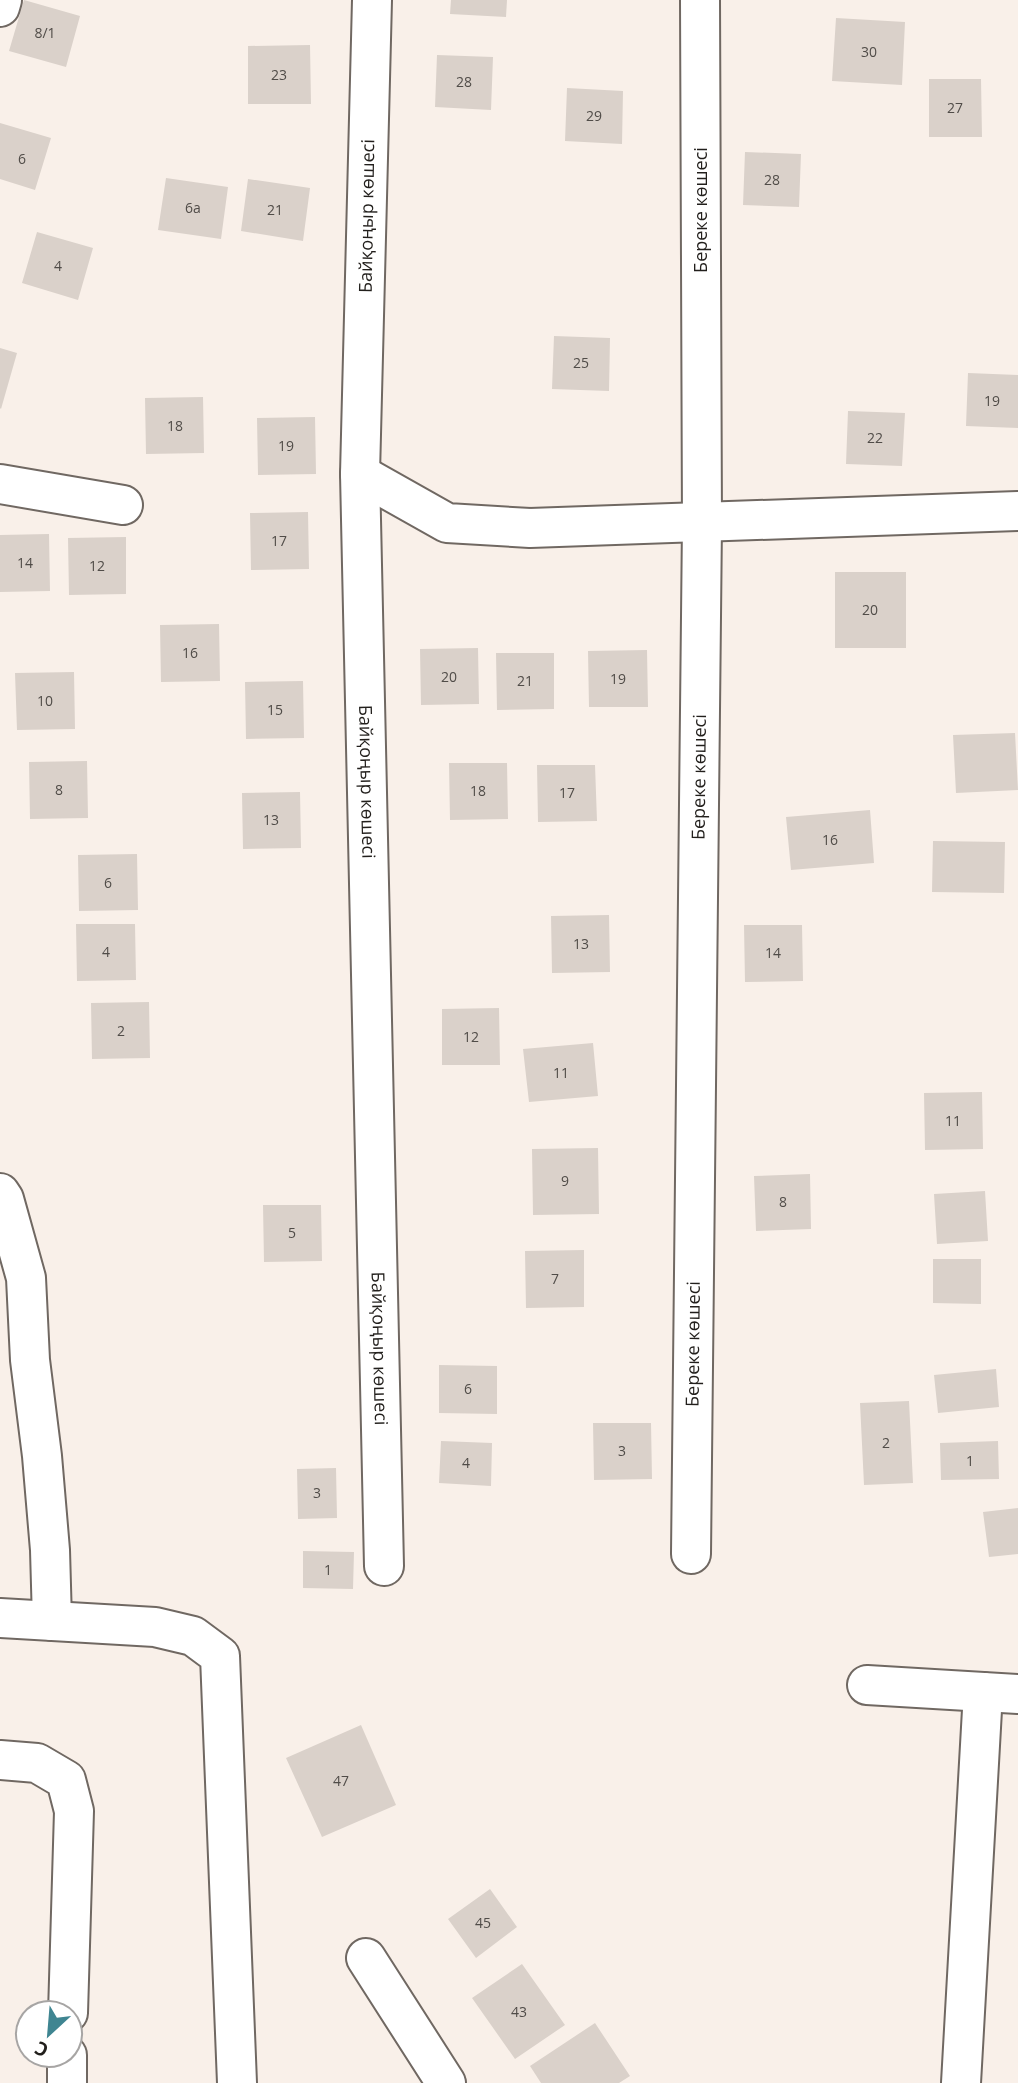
<svg xmlns="http://www.w3.org/2000/svg" width="1018" height="2083" viewBox="0 0 1018 2083" font-family="'Open Sans',sans-serif">
	<rect width="100%" height="100%" fill="#f9f0e9"/>
	<path fill="#dad1ca" d="M24,0L80,16L66,67L9,51Z
		M451,0H507L506,17L450,14Z
		M836,18L905,22L902,85L832,81Z
		M310,45L311,104H248V46Z
		M437,55L493,57L491,110L435,107Z
		M929,79H981L982,137H929Z
		M567,88L623,91L622,144L565,141Z
		M0,123L51,138L35,190L0,179Z
		M745,152L801,154L799,207L743,205Z
		M166,178L228,187L221,239L158,230Z
		M248,179L310,188L303,241L241,231Z
		M37,232L93,248L78,300L22,283Z
		M554,336L610,338L609,391L552,389Z
		M0,348L17,353L1,409L0,408Z
		M968,373L1018,375V428L966,426Z
		M203,397L204,453L146,454L145,398Z
		M848,411L905,413L902,466L846,464Z
		M315,417L316,474L258,475L257,418Z
		M308,512L309,569L251,570L250,513Z
		M49,534L50,591L0,592V535Z
		M126,537V594L69,595L68,538Z
		M835,572H906V648H835Z
		M219,624L220,681L161,682L160,625Z
		M478,648L479,704L421,705L420,649Z
		M647,650L648,707H589L588,651Z
		M496,653H554V709L497,710Z
		M74,672L75,729L17,730L15,673Z
		M303,681L304,738L246,739L245,682Z
		M1015,733L1018,790L956,793L953,735Z
		M87,761L88,818L30,819L29,762Z
		M449,763H507L508,819L450,820Z
		M537,765H595L597,821L538,822Z
		M300,792L301,848L243,849L242,793Z
		M870,810L874,863L791,870L786,817Z
		M933,841L1005,842L1004,893L932,892Z
		M137,854L138,910L79,911L78,855Z
		M609,915L610,972L552,973L551,916Z
		M76,924H135L136,980L77,981Z
		M744,925H802L803,981L745,982Z
		M149,1002L150,1058L92,1059L91,1003Z
		M499,1008L500,1065H442V1009Z
		M593,1043L598,1096L529,1102L523,1049Z
		M982,1092L983,1149L925,1150L924,1093Z
		M598,1148L599,1214L533,1215L532,1149Z
		M810,1174L811,1229L756,1231L754,1176Z
		M985,1191L988,1241L937,1244L934,1194Z
		M263,1205H321L322,1261L264,1262Z
		M584,1250V1307L526,1308L525,1251Z
		M933,1259H981V1304L933,1303Z
		M439,1365L497,1366V1414L439,1413Z
		M996,1369L999,1407L938,1413L934,1375Z
		M909,1401L913,1483L864,1485L860,1403Z
		M593,1423H651L652,1479L594,1480Z
		M441,1441L492,1443L491,1486L439,1483Z
		M998,1441L999,1479L941,1480L940,1443Z
		M336,1468L337,1518L298,1519L297,1469Z
		M1018,1508V1554L989,1557L983,1512Z
		M303,1551L354,1552L353,1589L303,1588Z
		M361,1725L396,1805L322,1837L286,1758Z
		M490,1889L517,1927L476,1958L448,1919Z
		M522,1964L565,2025L515,2059L472,1998Z
		M595,2023L630,2076L619,2083H541L530,2066Z"/>
	<g fill="none" stroke-linecap="round" stroke-linejoin="round">
		<defs>
			<g id="minor">
				<path id="s1" d="M372,0L360,474L384,1566"/>
				<path d="M0,7L2,0"/>
				<path d="M360,474L447,523L530,528L1018,511"/>
				<path d="M0,484L123,505"/>
				<path d="M0,1193L4,1199L26,1278L30,1360L42,1456L50,1550L52,1621"/>
				<path id="s2" d="M691,1554L702,523L700,0"/>
				<path d="M0,1618L155,1627L193,1636L220,1656L237,2083"/>
				<path d="M867,1685L1018,1694"/>
				<path d="M0,1760L37,1763L66,1780L74,1811L68,2013"/>
				<path d="M366,1958L446,2083"/>
				<path d="M67,2055V2083"/>
				<path d="M961,2083L983,1692"/>
			</g>
		</defs>
		<use href="#minor" stroke="#706862" stroke-width="42"/>
		<use href="#minor" stroke="#fff" stroke-width="38"/>
	</g>
	<g text-anchor="middle" stroke-width="6" stroke-linejoin="round" paint-order="stroke">
		<g font-size="14" fill="#504c48">
			<text x="45" y="38">8/1</text>
			<text x="869" y="57">30</text>
			<text x="279" y="80">23</text>
			<text x="464" y="87">28</text>
			<text x="955" y="113">27</text>
			<text x="594" y="121">29</text>
			<text x="22" y="164">6</text>
			<text x="772" y="185">28</text>
			<text x="193" y="213">6а</text>
			<text x="275" y="215">21</text>
			<text x="58" y="271">4</text>
			<text x="581" y="368">25</text>
			<text x="992" y="406">19</text>
			<text x="175" y="431">18</text>
			<text x="875" y="443">22</text>
			<text x="286" y="451">19</text>
			<text x="279" y="546">17</text>
			<text x="25" y="568">14</text>
			<text x="97" y="571">12</text>
			<text x="870" y="615">20</text>
			<text x="190" y="658">16</text>
			<text x="449" y="682">20</text>
			<text x="618" y="684">19</text>
			<text x="525" y="686">21</text>
			<text x="45" y="706">10</text>
			<text x="275" y="715">15</text>
			<text x="59" y="795">8</text>
			<text x="478" y="796">18</text>
			<text x="567" y="798">17</text>
			<text x="271" y="825">13</text>
			<text x="830" y="845">16</text>
			<text x="108" y="888">6</text>
			<text x="581" y="949">13</text>
			<text x="106" y="957">4</text>
			<text x="773" y="958">14</text>
			<text x="121" y="1036">2</text>
			<text x="471" y="1042">12</text>
			<text x="561" y="1078">11</text>
			<text x="953" y="1126">11</text>
			<text x="565" y="1186">9</text>
			<text x="783" y="1207">8</text>
			<text x="292" y="1238">5</text>
			<text x="555" y="1284">7</text>
			<text x="468" y="1394">6</text>
			<text x="886" y="1448">2</text>
			<text x="622" y="1456">3</text>
			<text x="970" y="1466">1</text>
			<text x="466" y="1468">4</text>
			<text x="317" y="1498">3</text>
			<text x="328" y="1575">1</text>
			<text x="341" y="1786">47</text>
			<text x="483" y="1928">45</text>
			<text x="519" y="2017">43</text>
		</g>
		<g font-size="18" fill="#221f1c" stroke="#fff">
			<text transform="translate(701 210) rotate(-90)" y="6">Береке көшесі</text>
			<text transform="translate(367 216) rotate(-89)" y="6">Байқоңыр көшесі</text>
			<text dy="6" stroke="none"><textPath href="#s2" startOffset="777">Береке көшесі</textPath></text>
			<text dy="6" stroke="none"><textPath href="#s1" startOffset="782">Байқоңыр көшесі</textPath></text>
			<text dy="6" stroke="none"><textPath href="#s2" startOffset="210">Береке көшесі</textPath></text>
			<text dy="6" stroke="none"><textPath href="#s1" startOffset="1349">Байқоңыр көшесі</textPath></text>
		</g>
	</g>
	<g transform="translate(49 2034) rotate(206)"><circle r="33" fill="#ffffff" stroke="#a7a5a4" stroke-width="2"/>
	<path d="M0-5L12 26L0 18L-12 26Z" fill="#3f8591"/>
	<text y="-10" font-size="19" font-weight="bold" text-anchor="middle" fill="#221f1c">С</text>
	</g>
</svg>
